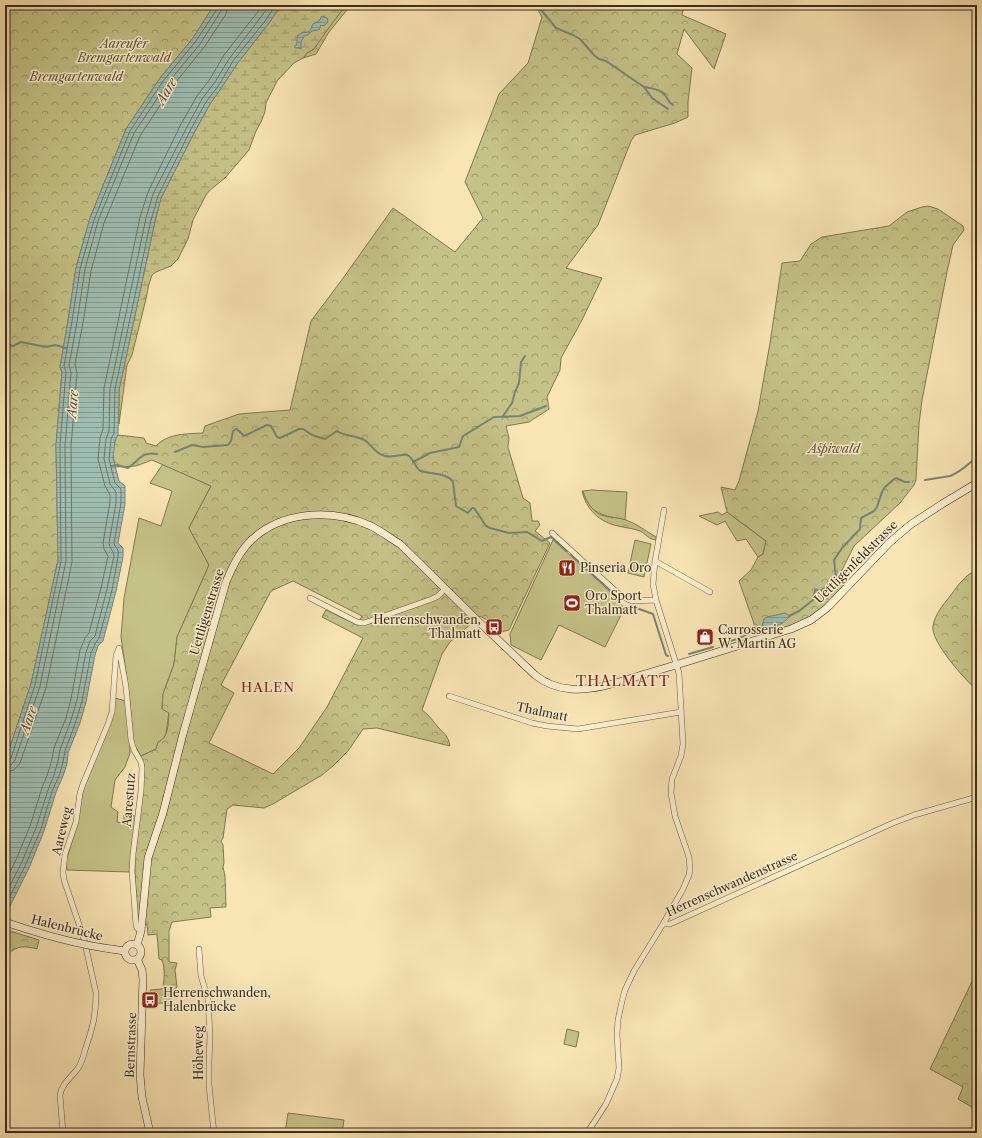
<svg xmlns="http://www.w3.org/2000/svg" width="982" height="1138" viewBox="0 0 982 1138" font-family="'Libre Caslon Text',serif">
	<defs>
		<pattern id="forest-crowns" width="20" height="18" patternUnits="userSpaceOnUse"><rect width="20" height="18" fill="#c5c287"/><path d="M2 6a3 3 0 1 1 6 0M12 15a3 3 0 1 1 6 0" fill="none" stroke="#a19e6e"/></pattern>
		<pattern id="wetland-marsh" width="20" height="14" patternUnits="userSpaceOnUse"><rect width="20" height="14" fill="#c5c287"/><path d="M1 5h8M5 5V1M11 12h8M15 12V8" fill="none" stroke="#a19e6e"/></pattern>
		<pattern id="water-rules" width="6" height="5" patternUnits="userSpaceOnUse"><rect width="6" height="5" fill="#9fbeb3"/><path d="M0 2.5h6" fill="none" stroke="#839b91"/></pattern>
	</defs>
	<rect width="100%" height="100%" fill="#f9e5b4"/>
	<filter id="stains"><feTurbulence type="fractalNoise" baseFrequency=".005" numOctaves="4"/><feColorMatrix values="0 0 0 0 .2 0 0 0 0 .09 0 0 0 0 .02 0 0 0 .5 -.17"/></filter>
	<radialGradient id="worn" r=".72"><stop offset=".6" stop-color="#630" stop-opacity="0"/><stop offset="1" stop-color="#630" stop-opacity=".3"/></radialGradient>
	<path fill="#c5c287" stroke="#817852" d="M163,464L211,486L189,528L209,565L177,637L174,664L163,694L162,709L169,712L166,734L163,741L156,749L141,756L133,742L130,701L121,637L124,598L139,518L161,526L172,491L150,483Z
		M592,490L627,492L625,520C604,515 589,515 583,491Z
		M718,512L722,515L727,512L766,541L763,554L758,557L746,539L737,541L725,521L717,525L699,516Z
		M553,540L617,597L624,609L605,647L559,625L541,660L511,645L510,634Z
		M635,540L651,544L644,577L628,573Z
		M115,698L126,701L130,747V753L125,767L115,780L111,807L118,812L117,822L124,823V815L136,816L129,872L67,870L66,861L75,832L81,794Z
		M567,1029L579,1032L576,1047L564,1044Z
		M288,1113L344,1120L342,1133H285Z"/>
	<path fill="url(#forest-crowns)" stroke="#817852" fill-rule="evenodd" d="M5,5H214L193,38L160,78L126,129L90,218L76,268L68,321L60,367L62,372L56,445L58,560L31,684L5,762Z
		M346,5H351L329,32L316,54L303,58L307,53L314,49L327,29Z
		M534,5H684L682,15L726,34L714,69L684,29L677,54L692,68L688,102V117L675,123L635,135L631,141L598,225L566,268L602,278L582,320L561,358L560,370L547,397L549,409L529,422L506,426L509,438L508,447L523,498L530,503L532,521H538L540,525L535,531L550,543L509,630L501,632L487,620L480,616L450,642L442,654L422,710C429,715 433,721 438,727C444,734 448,735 450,746L377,728L363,729L348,751L334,765L322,775L273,804L264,808L233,805L227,809L223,838L221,841L223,845L224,863L223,867L225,876L226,907L210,908L211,917L172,922L169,931V962L177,963L175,970L177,987L169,996L171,1004L160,1003L152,1007V995L150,990L162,989C165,980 165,969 162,960L159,959L157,934L148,935L147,924L138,925L135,873V856L143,792L144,765L141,756L156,749L158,742C169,738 168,723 169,713L162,709L163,694L174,664L177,637L209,565L189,528L211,486L152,460L136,466L115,467C113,457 112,444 118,435L144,438L146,443L156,446C168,433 187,434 203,433L205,426L239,414L290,410L311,321L341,281L393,208L455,252L483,218L465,182L499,94L528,63L542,17L536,7ZM293,581L362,616L357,625L326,610L322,617L363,638L327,707L299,748L273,774L209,743L234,693L221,685L271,591Z
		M928,206L938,209L963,226L964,230L953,245L947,272L922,400L919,424L916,480L914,485L900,503L854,546L841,572L846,578C844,587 839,592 833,599C810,621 788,627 758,635L739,581L751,570L758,557L763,554L766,541L727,512L721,487L735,490L739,481L758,411L770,343L782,263L800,261L811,244L822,237L889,226L907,212L922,207Z
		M582,491H583C585,500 592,511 601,515C609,518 618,517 626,520C637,524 646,531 656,537V540C648,539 646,534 640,531C633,528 625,528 618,526C599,522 586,509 582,491Z
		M977,570V690C966,681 930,641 933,626C935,614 943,605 951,595C958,585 966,574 977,570Z
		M7,930L39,940L37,949C25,946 18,945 8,954L5,953V935H6Z
		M977,971V1110L958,1099L963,1087L930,1069Z"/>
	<path fill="url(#wetland-marsh)" stroke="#817852" d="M281,5H346L328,29L314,49L307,53L303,58L294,63L277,81L266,103L265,112L261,122L256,131L249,150L225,178L209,191L206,195L193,220L188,239L178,259L171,266L156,272L152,275L149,284L146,299L132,355L127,365L119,424V390L155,221L161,198L195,131L210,104L222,87L237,64L269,23Z"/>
	<path fill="url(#water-rules)" stroke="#788477" d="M214,5H281L269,23L237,64L222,87L210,104L195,131L161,198L155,221L119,390L118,435L115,440L113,458L119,481L125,486V504L118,543L123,548V557L116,591L103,641L98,646L95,655L86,702L80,723L68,753L67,764L63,776L56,792L44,831L29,868L5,916V762L31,684L58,560L56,445L62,372L60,367L68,321L76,268L90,218L126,129L160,78L193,38Z
		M322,16L327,18L328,22L324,26L321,25L319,30L312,31L308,35L304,36L303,39L301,41V49L299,48H295L294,47L297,44V36L303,32C311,34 311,28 313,24L319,21Z
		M785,613L790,616C784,624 771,630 762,626L764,619L767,617Z"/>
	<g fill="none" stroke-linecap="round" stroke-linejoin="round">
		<path stroke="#6e7668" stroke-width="1" d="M5,761H8L11,758L35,685L61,561L60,445L66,372L64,366L72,321L80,269L94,220L130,131L163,81L196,41L217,9V5
			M5,766L11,765L15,760L40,686L66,561L65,446L71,373L69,365L77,322L85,269L98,221L134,133L167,84L200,44L221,11L222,5
			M5,772L14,770L20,763L46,688L72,562L71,446L77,373L75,364L83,323L91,271L104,223L140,136L172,87L205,46L226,14L228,5
			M5,882L15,862L30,826L42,788L48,773L52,759L54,748L66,718L71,699L80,650L85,638L89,633L101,588L108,556L104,549L103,543L110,502V495L105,486L98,459L100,438L103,429L104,388L140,217L148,192L181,124L197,96L210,79L224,55L263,5
			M5,895L21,864L36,828L48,790L54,775L58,761L60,750L71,720L77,700L86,652L90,641L95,636L107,589L114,556C114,551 109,548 109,543L116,503V492L110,484L104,459L106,439L109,431L110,389L146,218L153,194L187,127L202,99L215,82L229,59L270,5
			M5,906L25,866L41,829L52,791L59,776L63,762L65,751L76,721L82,701L91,653L95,644L99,638L112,590L118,557V550L115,546L114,543L121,503V489L115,483L109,459L111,439L114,433L115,389L151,220L158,196L191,129L206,102L219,85L233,61L265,21L276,5"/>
		<path stroke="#788477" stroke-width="2" d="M537,5L556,28L573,35L580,39L594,55L599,59L606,61L644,87L652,98L668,109
			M644,87C650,88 661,89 665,95C669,100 667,101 673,105
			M5,344L13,346L21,342L46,347L55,345L66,348
			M503,416L512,403L515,392L519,383L521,362L525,356
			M175,452L192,445L203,447L228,445L231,441L233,431L236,429L239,431L244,436L267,425L271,426L277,437L280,438L299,429H303L312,435L325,439L337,431C346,437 357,435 366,441C373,447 376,454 385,456C392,458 400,454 407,455C414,457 414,468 421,471C430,474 448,473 453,482L456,506L468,513L472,508H474L486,526L490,528L509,533L527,532L542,541L551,537L567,551
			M413,462L430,453L459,447L463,436L494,417L520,416L546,406
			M112,466L117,465L128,468C139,461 141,451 157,454
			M925,480L950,476C961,472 968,464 977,457
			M571,555L618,598
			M631,606L653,614L666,655L668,656
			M789,616L799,611L813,600L815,590L820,591L832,583L835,580L836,577L834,560L842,548L860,529L861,518L874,511L877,507L882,492L885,487L893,480L896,478L905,482H909
			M724,643L737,639L765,626
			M689,654L713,647"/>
		<defs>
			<path id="street" d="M552,533L621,596L632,601L656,600
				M655,561L710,592
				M310,598L357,622L364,623L432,599L438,596L445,589
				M119,648L126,687L131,740L134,750L141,762L142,768L141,791L133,854L132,871L136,925L137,928L141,931
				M449,696L532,723L547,726L578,729L681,712
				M663,924H670L893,823L914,815L977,797
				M199,949L201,976L208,999L210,1036L209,1063V1085L214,1133
				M63,1133L60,1095C62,1082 74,1076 80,1065C83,1059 84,1053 86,1047C93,1027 96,1014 96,993L84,939L64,880L63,872L65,854L76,822L80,793L83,784L108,724L112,712L116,656L119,648
				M587,1133L606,1104L617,1079L619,1068L617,1034L618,1020L622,1001L625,990L634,971L663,924L683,889L689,875L690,869L689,857L675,816L671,793L672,779L681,756L683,744L679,673L656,600L653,584L655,561L664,510"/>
			<path id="secondary" d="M125 952a8 8 0 1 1 16 0a8 8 0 1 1-16 0Z
				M137,945L141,931L148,858L163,813L183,734L226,582C231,570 236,558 245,547C275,511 330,507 371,526C381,531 390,538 400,544L477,620L535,675C545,683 557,688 571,689C596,691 622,681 645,674C694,660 743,644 791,629L811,620L827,608L889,543L910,525L942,504L977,483
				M111,949L125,951
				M137,959L142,970L143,979L140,1075L142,1097L150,1133"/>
		</defs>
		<use href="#street" stroke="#6c5b42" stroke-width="6"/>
		<use href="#secondary" stroke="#3d2d1c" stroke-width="8"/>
		<use href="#street" stroke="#fbeece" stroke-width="5"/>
		<use href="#secondary" stroke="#fbeece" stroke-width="7"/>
		<defs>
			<path id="secondary-bridge" d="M5,922C40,934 75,944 111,949"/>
		</defs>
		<use href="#secondary-bridge" stroke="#3d2d1c" stroke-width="8" stroke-linecap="butt"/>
		<use href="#secondary-bridge" stroke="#fbeece" stroke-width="7"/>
	</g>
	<defs>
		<symbol id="restaurant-square" viewBox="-11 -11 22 22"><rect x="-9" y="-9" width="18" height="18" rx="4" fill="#8f2418" stroke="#fbeece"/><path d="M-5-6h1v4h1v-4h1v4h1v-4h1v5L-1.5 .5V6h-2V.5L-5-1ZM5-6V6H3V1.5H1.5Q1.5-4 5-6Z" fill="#fff"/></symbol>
		<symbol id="stadium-square" viewBox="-11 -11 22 22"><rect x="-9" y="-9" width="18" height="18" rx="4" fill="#8f2418" stroke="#fbeece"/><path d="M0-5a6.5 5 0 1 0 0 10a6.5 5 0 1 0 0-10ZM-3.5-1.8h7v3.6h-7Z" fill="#fff"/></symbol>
		<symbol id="bus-square" viewBox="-11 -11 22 22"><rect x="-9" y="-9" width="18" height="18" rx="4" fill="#8f2418" stroke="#fbeece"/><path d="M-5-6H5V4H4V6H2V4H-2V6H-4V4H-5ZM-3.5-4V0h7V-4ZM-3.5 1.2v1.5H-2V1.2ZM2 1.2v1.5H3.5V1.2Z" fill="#fff"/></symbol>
		<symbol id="shop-square" viewBox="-11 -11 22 22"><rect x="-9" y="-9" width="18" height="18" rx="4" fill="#8f2418" stroke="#fbeece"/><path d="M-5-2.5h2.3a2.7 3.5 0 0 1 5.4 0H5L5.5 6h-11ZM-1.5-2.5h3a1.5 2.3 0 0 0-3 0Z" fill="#fff"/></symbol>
	</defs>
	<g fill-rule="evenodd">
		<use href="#restaurant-square" x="557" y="558" width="20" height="20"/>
		<use href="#stadium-square" x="562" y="593" width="20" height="20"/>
		<use href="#bus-square" x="484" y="617" width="20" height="20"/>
		<use href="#shop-square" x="695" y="627" width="20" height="20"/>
		<use href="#bus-square" x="140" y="990" width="20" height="20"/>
	</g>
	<g text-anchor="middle" stroke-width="3" stroke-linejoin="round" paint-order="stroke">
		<g font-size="12" font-style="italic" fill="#5f5237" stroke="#fbeece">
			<text x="124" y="48">Aareufer<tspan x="124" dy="14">Bremgartenwald</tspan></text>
			<text x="76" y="81">Bremgartenwald</text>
			<text x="834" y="453">Aspiwald</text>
		</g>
		<g font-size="12" fill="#3d2d1c" stroke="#fbeece">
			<text transform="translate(856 562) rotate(-45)" y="4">Uettligenfeldstrasse</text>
			<text transform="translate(207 612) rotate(-73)" y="4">Uettligenstrasse</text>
			<text transform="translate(542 712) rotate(12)" y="4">Thalmatt</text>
			<text transform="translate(129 800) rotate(-85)" y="4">Aarestutz</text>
			<text transform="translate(62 831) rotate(-76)" y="4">Aareweg</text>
			<text transform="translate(732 884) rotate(-24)" y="4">Herrenschwandenstrasse</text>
			<text transform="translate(67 928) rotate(14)" y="4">Halenbrücke</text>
			<text transform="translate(131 1045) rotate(-88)" y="4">Bernstrasse</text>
			<text transform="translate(199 1053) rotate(-90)" y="4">Höheweg</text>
		</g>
		<g font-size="12" fill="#3d2d1c" stroke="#fbeece" text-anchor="start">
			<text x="580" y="572">Pinseria Oro</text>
			<text x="585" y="600">Oro Sport<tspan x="585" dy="14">Thalmatt</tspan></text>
			<text x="481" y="624" text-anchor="end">Herrenschwanden,<tspan x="481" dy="14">Thalmatt</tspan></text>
			<text x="718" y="634">Carrosserie<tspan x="718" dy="14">W. Martin AG</tspan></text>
			<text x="163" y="997">Herrenschwanden,<tspan x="163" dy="14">Halenbrücke</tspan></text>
		</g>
		<g font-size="13" font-style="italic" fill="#565142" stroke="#fbeece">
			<text transform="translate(166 91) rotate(-60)" y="5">Aare</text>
			<text transform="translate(72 404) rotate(-86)" y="5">Aare</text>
			<text transform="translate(28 720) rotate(-72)" y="5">Aare</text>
		</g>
		<g font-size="13" letter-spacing="1" fill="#7a1f14" stroke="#fbeece">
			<text x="268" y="692">HALEN</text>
		</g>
		<g font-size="14" letter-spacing="1" fill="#7a1f14" stroke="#fbeece">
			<text x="623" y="686">THALMATT</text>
		</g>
	</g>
	<rect width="982" height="1138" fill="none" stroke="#f9e5b4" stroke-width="20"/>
	<rect x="6" y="6" width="970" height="1126" fill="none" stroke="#3d2d1c" stroke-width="2"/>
	<rect x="10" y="10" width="962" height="1118" fill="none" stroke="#3d2d1c"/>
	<rect width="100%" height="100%" filter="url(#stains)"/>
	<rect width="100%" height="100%" fill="url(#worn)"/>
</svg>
